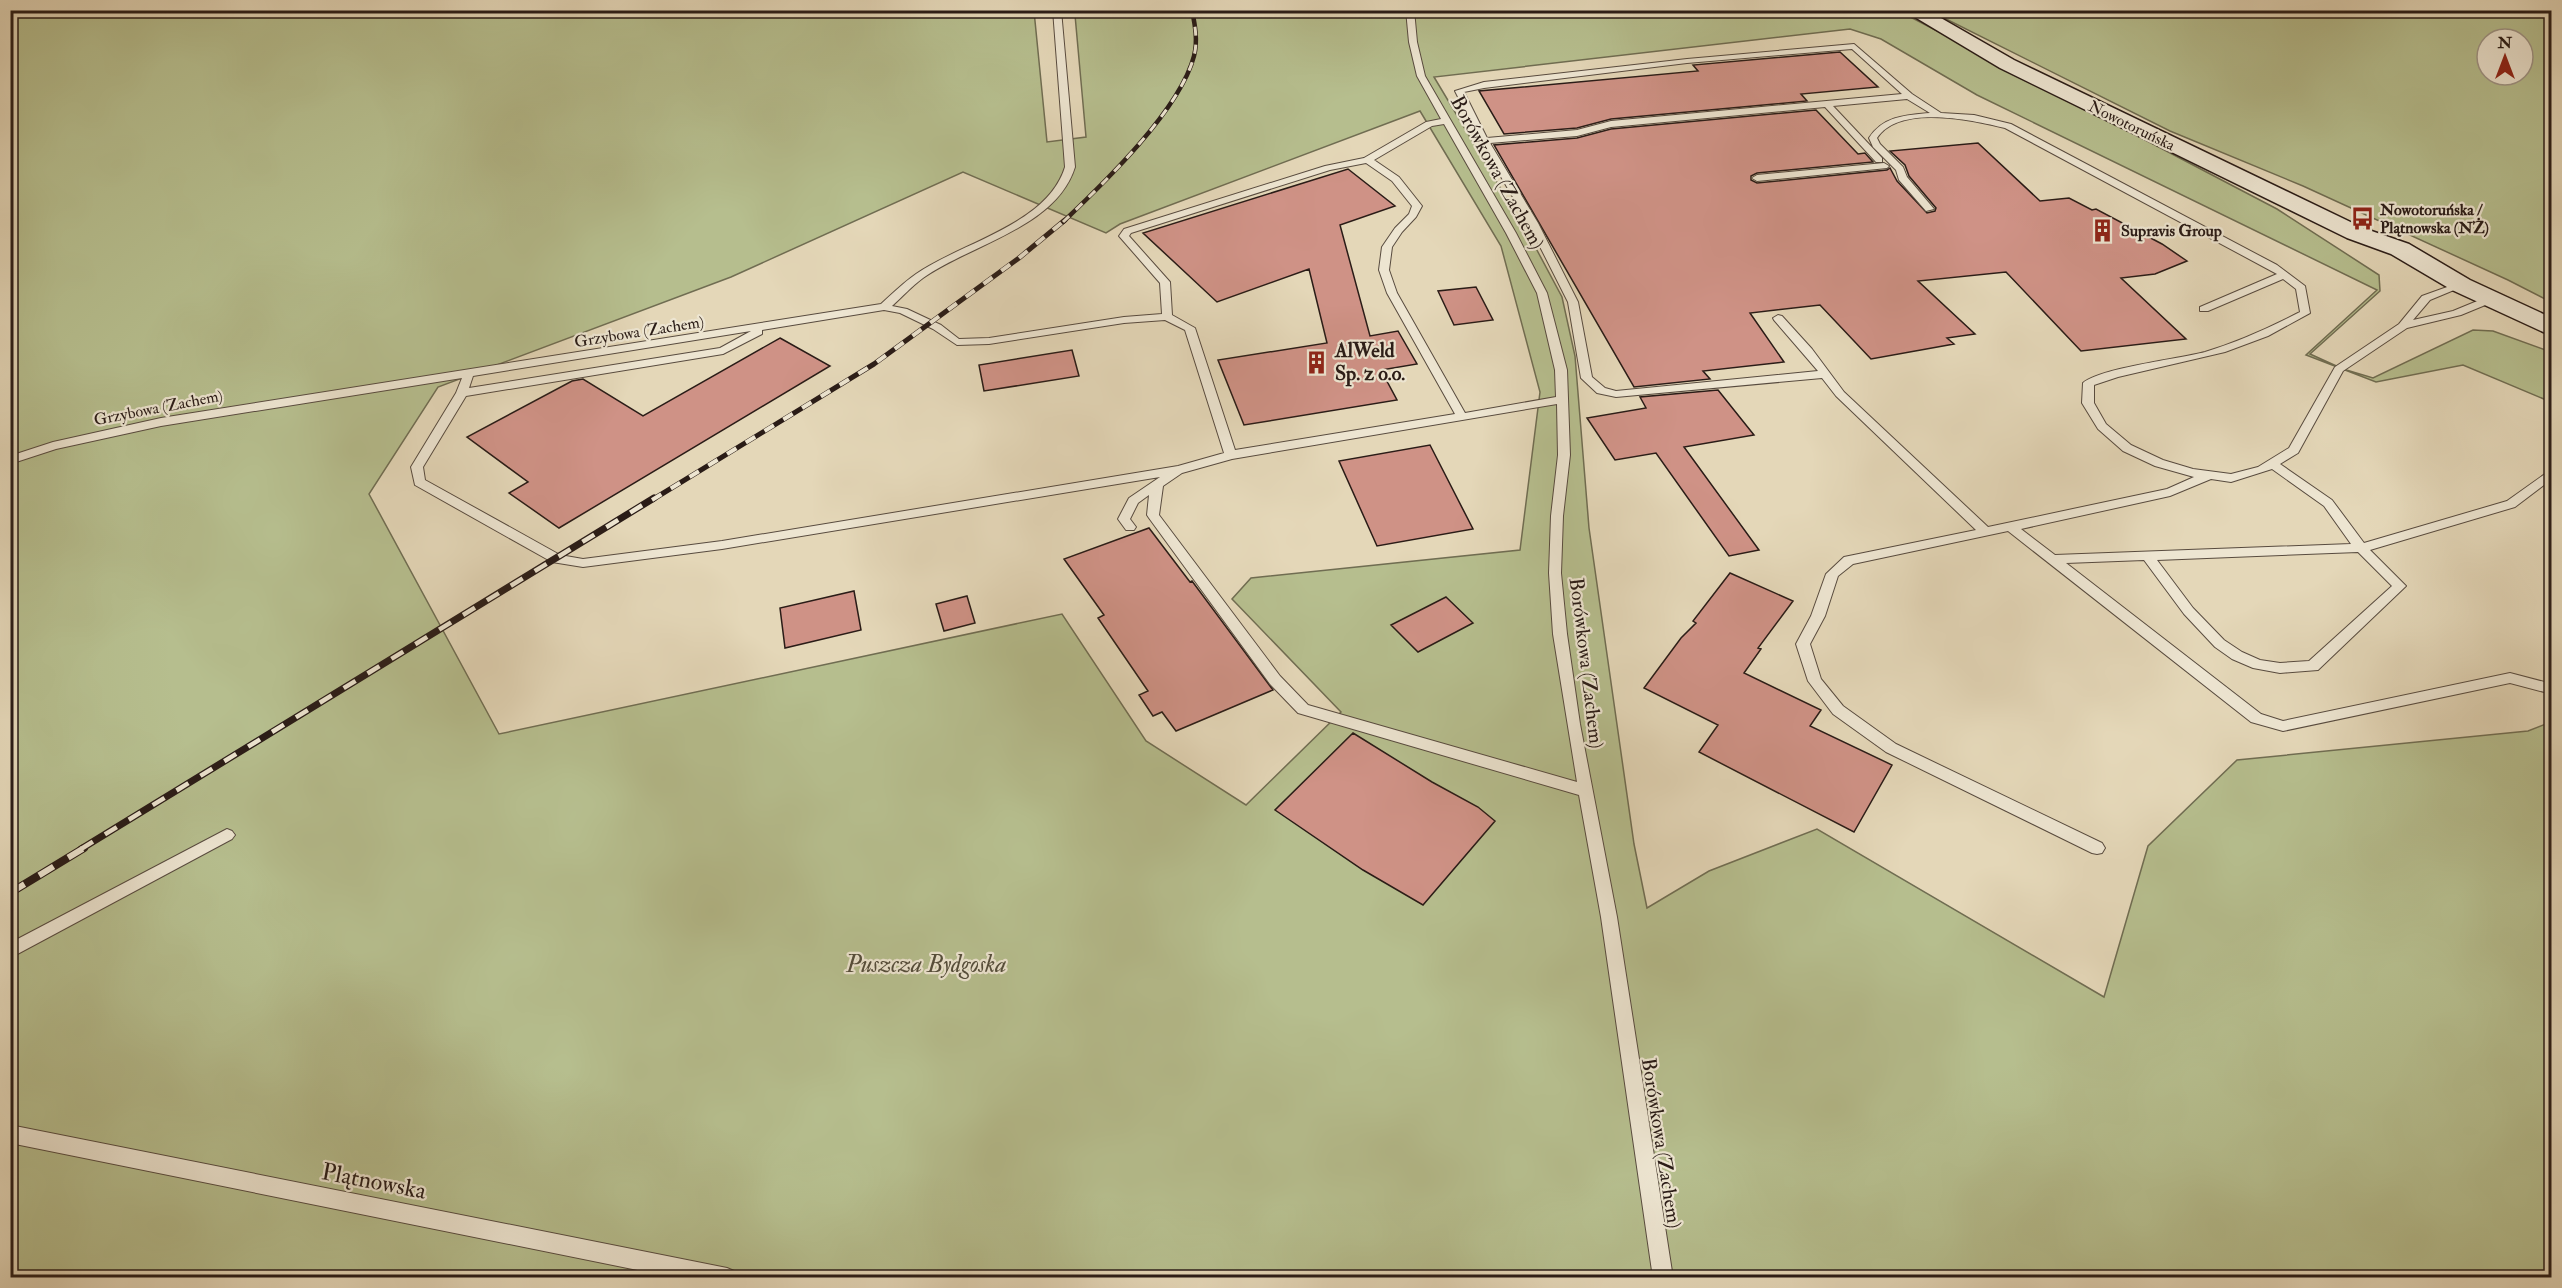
<svg xmlns="http://www.w3.org/2000/svg" width="2562" height="1288" viewBox="0 0 2562 1288" font-family="'IM FELL Double Pica',serif">
	<rect width="100%" height="100%" fill="#e4d7b8"/>
	<filter id="stains"><feTurbulence type="fractalNoise" baseFrequency=".00333" numOctaves="4"/><feColorMatrix values="0 0 0 0 .2 0 0 0 0 .09 0 0 0 0 .02 0 0 0 .5 -.17"/></filter>
	<radialGradient id="worn" r=".72"><stop offset=".6" stop-color="#630" stop-opacity="0"/><stop offset="1" stop-color="#630" stop-opacity=".3"/></radialGradient>
	<path fill="#b6be8e" stroke="#706d52" stroke-width="1.5" fill-rule="evenodd" d="M10,11H1034L1047,142L1086,137L1075,15L1099,11H1899L2277,209L2379,275L2380,291L2310,354L2343,369L2373,378L2473,330L2493,331L2551,352V402L2463,365L2376,382L2306,355L2377,290L1977,95L1881,39L1850,29L1434,77L1531,239L1562,297L1575,356L1589,528L1634,844L1647,908L1709,871L1817,829L2104,997L2148,846L2237,760L2528,731L2551,722V1277H11ZM1420,111L1501,246L1540,392L1520,550L1251,578L1232,599L1341,712L1246,805L1146,741L1062,614L499,734L369,494L438,387L731,277L963,172L1106,233L1120,224Z
		M1930,11H2551V302L2508,280L2303,186L2170,131ZM2487,39H2523V75H2487Z"/>
	<path fill="#cf9286" stroke="#2a1c17" stroke-width="1.5" d="M1840,52L1878,87L1801,94L1807,101L1611,119L1577,128L1504,134L1479,91L1698,71L1693,65Z
		M1816,110L1858,154L1865,153L1873,162L1757,173L1751,176V180L1757,183L1887,170L1890,168L1897,181L1927,213L1935,211L1936,208L1909,176L1905,165L1890,151L1978,143L2040,201L2069,198L2092,210L2096,209L2162,244L2187,261L2155,274L2121,278L2186,339L2081,351L2006,272L1918,281L1975,334L1947,338L1954,344L1871,359L1820,305L1750,313L1784,362L1703,371L1710,379L1634,387L1494,145L1577,138L1611,129Z
		M1348,169L1395,206L1340,225L1370,336L1398,331L1417,364L1381,370L1397,400L1244,425L1218,360L1327,343L1309,269L1217,302L1143,233Z
		M1476,287L1493,320L1454,325L1438,291Z
		M780,338L830,366L559,528L509,493L528,482L467,437L572,381L583,379L643,416Z
		M1072,350L1079,376L984,391L979,365Z
		M1718,390L1754,435L1684,447L1759,550L1729,556L1656,453L1615,460L1587,418L1646,408L1640,397Z
		M1430,445L1473,529L1377,546L1339,461Z
		M1149,528L1190,582L1192,581L1273,690L1176,731L1162,712L1153,716L1139,695L1148,691L1098,618L1104,615L1064,559Z
		M1730,573L1793,601L1758,648L1761,649L1744,673L1821,710L1810,726L1892,765L1854,832L1699,752L1718,725L1644,688L1681,638L1696,623L1693,621Z
		M854,591L861,630L785,648L780,608Z
		M967,596L975,623L944,631L936,604Z
		M1446,597L1473,623L1418,652L1391,625Z
		M1353,733L1432,782L1478,807L1495,821L1423,905L1363,870L1275,810Z"/>
	<g fill="none" stroke-linecap="round" stroke-linejoin="round">
		<defs>
			<path id="lane" d="M71,10H79L74,15L70,13Z
				M1053,10H1061L1075,167C1056,228 971,244 923,278C912,286 902,297 892,306L907,309L941,325L959,339L989,338L1124,317L1162,314L1160,283L1119,236L1124,229L1325,166L1364,158L1426,122L1441,119L1417,76L1409,42L1406,10H1414L1417,42L1425,76L1516,233L1547,293L1567,370L1570,455L1563,516L1561,573L1567,634L1580,724L1617,917L1673,1278H1653L1601,917L1579,795L1298,713L1270,684L1149,518L1147,515L1149,495L1138,503L1130,519L1136,527L1134,530H1126L1118,519L1129,498L1160,477L722,549L583,567L552,562L415,485L411,467L456,393L462,378L161,426L56,449L10,464V456L53,442L161,418L881,304C892,294 903,283 916,274C962,242 1047,225 1065,167ZM1444,124L1506,233L1537,293L1555,370L1556,397L1465,413L1397,293L1389,270L1392,247L1402,232L1416,217L1422,206L1399,177L1374,160L1432,126ZM1366,163L1392,181L1412,206L1409,214L1395,228L1382,247L1379,270L1387,293L1455,414L1235,450L1195,328L1172,315L1170,282L1129,236L1131,233L1330,170ZM884,310L900,313L933,329L957,345L989,344L1124,323L1165,320L1185,330L1224,453L1178,466L722,541L583,559L560,555L425,480L423,467L466,396L723,354L762,334V330ZM751,331L720,348L469,388L473,376ZM1557,404L1558,455L1551,516L1549,573L1553,634L1577,782L1308,705L1280,676L1159,515L1163,486L1182,473L1232,459Z
				M1854,44L1912,94L1941,113L1974,115L2011,124L2277,265L2305,286L2310,313L2268,336L2225,352L2118,377L2094,385V403L2106,424L2131,445L2163,460L2193,469L2231,474L2258,467L2289,448L2335,367L2399,324L2422,296L2461,282L2466,285L2430,300L2413,320L2453,311L2487,297H2495V301L2461,315L2407,328L2343,371L2298,453L2280,464L2332,500L2364,543L2507,501L2552,469V479L2515,507L2370,550L2406,586L2318,670L2280,673L2253,668L2232,659L2215,647L2184,614L2144,560L2066,563L2261,714L2283,721L2510,673L2552,684V694L2510,683L2283,731L2251,722L2008,531L1853,564L1838,576L1825,616L1810,644L1821,679L1843,706L1896,744L2102,843L2105,848L2102,853L2097,854L2092,853L1886,752L1833,714L1808,681L1796,644L1811,616L1826,574L1844,557L1976,530L1836,396L1822,378L1616,397L1597,393L1581,378L1568,302L1528,223L1480,141L1455,91L1484,82L1687,59ZM1852,49L1902,94L1611,121L1577,130L1487,138L1464,92L1484,88L1687,63ZM1907,99L1930,113C1906,115 1883,116 1869,138L1873,147L1896,170L1899,180L1926,211L1934,209L1907,177L1903,167L1880,144L1877,138C1899,104 1973,120 2005,128L2277,274L2200,307V311H2208L2283,279L2296,289L2300,312C2269,328 2238,342 2205,352C2178,359 2100,368 2083,383L2082,403L2098,429L2123,451L2155,466L2194,477L2167,489L1988,527L1844,392L1812,349L1782,316L1778,315L1773,318L1774,320L1818,371L1616,391L1605,388L1592,377L1578,302L1538,223L1490,143L1577,136L1611,127L1825,107L1876,162H1882V158L1833,106ZM2272,469L2324,506L2351,544L2055,555L2021,529L2170,496L2211,479L2231,482ZM2358,552L2392,586L2309,661L2280,663L2260,660L2242,652L2224,640L2193,608L2157,560Z
				M1884,163L1889,166L1887,168L1757,181L1752,178L1757,175Z
				M227,829L232,831L235,835L232,839L10,958V943Z
				M10,1125L727,1268L734,1271L736,1278H677L10,1143Z"/>
			<path id="secondary" d="M1903,10H1927L2014,60L2363,228L2409,244L2470,280L2552,318V336L2452,290L2391,254L2347,238L2000,68Z"/>
		</defs>
		<use href="#lane" stroke="#584b3f" stroke-width="2"/>
		<use href="#secondary" stroke="#2a1c17" stroke-width="3"/>
		<use href="#lane" fill="#ede5d1" fill-rule="evenodd"/>
		<use href="#secondary" fill="#ede5d1" fill-rule="evenodd"/>
		<defs>
			<path id="rail-far3" d="M1063,222C1104,183 1180,110 1194,56C1198,41 1195,25 1192,10"/>
			<path id="rail-far2" d="M652,500L874,364L1019,258L1065,220"/>
			<path id="rail-far1" d="M81,849L654,498"/>
			<path id="rail" d="M10,893L84,848"/>
		</defs>
		<use href="#rail-far3" stroke="#2a1c17" stroke-width="4.5"/>
		<use href="#rail-far2" stroke="#2a1c17" stroke-width="5"/>
		<use href="#rail-far1" stroke="#2a1c17" stroke-width="7"/>
		<use href="#rail" stroke="#2a1c17" stroke-width="8"/>
		<use href="#rail-far3" stroke="#ede5d1" stroke-width="3" stroke-dasharray="9" stroke-linecap="butt"/>
		<use href="#rail-far2" stroke="#ede5d1" stroke-width="4" stroke-dasharray="11" stroke-linecap="butt"/>
		<use href="#rail-far1" stroke="#ede5d1" stroke-width="4.5" stroke-dasharray="14" stroke-linecap="butt"/>
		<use href="#rail" stroke="#ede5d1" stroke-width="6" stroke-dasharray="17" stroke-linecap="butt"/>
	</g>
	<defs>
		<symbol id="bus-bare" viewBox="-9 -9 18 18"><path d="M-5-6H5V4H4V6H2V4H-2V6H-4V4H-5ZM-3.5-4V0h7V-4ZM-3.5 1.2v1.5H-2V1.2ZM2 1.2v1.5H3.5V1.2Z" fill="#8f2418" stroke="#ede5d1" stroke-width="2.5" paint-order="stroke"/></symbol>
		<symbol id="building-bare" viewBox="-9 -9 18 18"><path d="M-4-6H4V6H1V3H-1V6H-4ZM-2.5-4.3h1.7v1.8h-1.7ZM.8-4.3h1.7v1.8H.8ZM-2.5-1h1.7V.8h-1.7ZM.8-1h1.7V.8H.8Z" fill="#8f2418" stroke="#ede5d1" stroke-width="2.5" paint-order="stroke"/></symbol>
	</defs>
	<g fill-rule="evenodd">
		<use href="#bus-bare" x="2346" y="202" width="33" height="33"/>
		<use href="#building-bare" x="2086" y="214" width="33" height="33"/>
		<use href="#building-bare" x="1300" y="346" width="33" height="33"/>
	</g>
	<g text-anchor="middle" stroke-width="4.5" stroke-linejoin="round" paint-order="stroke">
		<g font-size="16" fill="#2a1c17" stroke="#ede5d1">
			<text transform="translate(2132 125) rotate(26)" y="6">Nowotoruńska</text>
			<text transform="translate(639 331) rotate(-9)" y="6">Grzybowa (Zachem)</text>
			<text transform="translate(158 407) rotate(-11)" y="6">Grzybowa (Zachem)</text>
		</g>
		<g font-size="16" font-weight="bold" fill="#2a1c17" stroke="#ede5d1" text-anchor="start">
			<text x="2380" y="215">Nowotoruńska /<tspan x="2380" dy="18">Plątnowska (NŻ)</tspan></text>
			<text x="2121" y="236">Supravis Group</text>
		</g>
		<g font-size="20" fill="#2a1c17" stroke="#ede5d1">
			<text transform="translate(1498 172) rotate(61)" y="7">Borówkowa (Zachem)</text>
			<text transform="translate(1587 663) rotate(83)" y="7">Borówkowa (Zachem)</text>
			<text transform="translate(1662 1143) rotate(81)" y="7">Borówkowa (Zachem)</text>
		</g>
		<g font-size="20" font-weight="bold" fill="#2a1c17" stroke="#ede5d1" text-anchor="start">
			<text x="1335" y="357">AlWeld<tspan x="1335" dy="23">Sp. z o.o.</tspan></text>
		</g>
		<g font-size="24" font-style="italic" fill="#544d3b" stroke="#ede5d1">
			<text x="926" y="972">Puszcza Bydgoska</text>
		</g>
		<g font-size="24" fill="#2a1c17" stroke="#ede5d1">
			<text transform="translate(374 1181) rotate(11)" y="8">Plątnowska</text>
		</g>
	</g>
	<rect width="2562" height="1288" fill="none" stroke="#e4d7b8" stroke-width="36"/>
	<rect x="12" y="12" width="2538" height="1264" fill="none" stroke="#2a1c17" stroke-width="3"/>
	<rect x="18" y="18" width="2526" height="1252" fill="none" stroke="#2a1c17" stroke-width="1.5"/>
	<g transform="translate(2505 57)"><circle r="28" fill="#ede5d1" stroke="#9f9587" stroke-width="1.5"/>
	<path d="M0-4.5L10 22L0 15L-10 22Z" fill="#8f2418"/>
	<text y="-9" font-size="16" font-weight="bold" text-anchor="middle" fill="#2a1c17">N</text>
	</g>
	<rect width="100%" height="100%" filter="url(#stains)"/>
	<rect width="100%" height="100%" fill="url(#worn)"/>
</svg>
